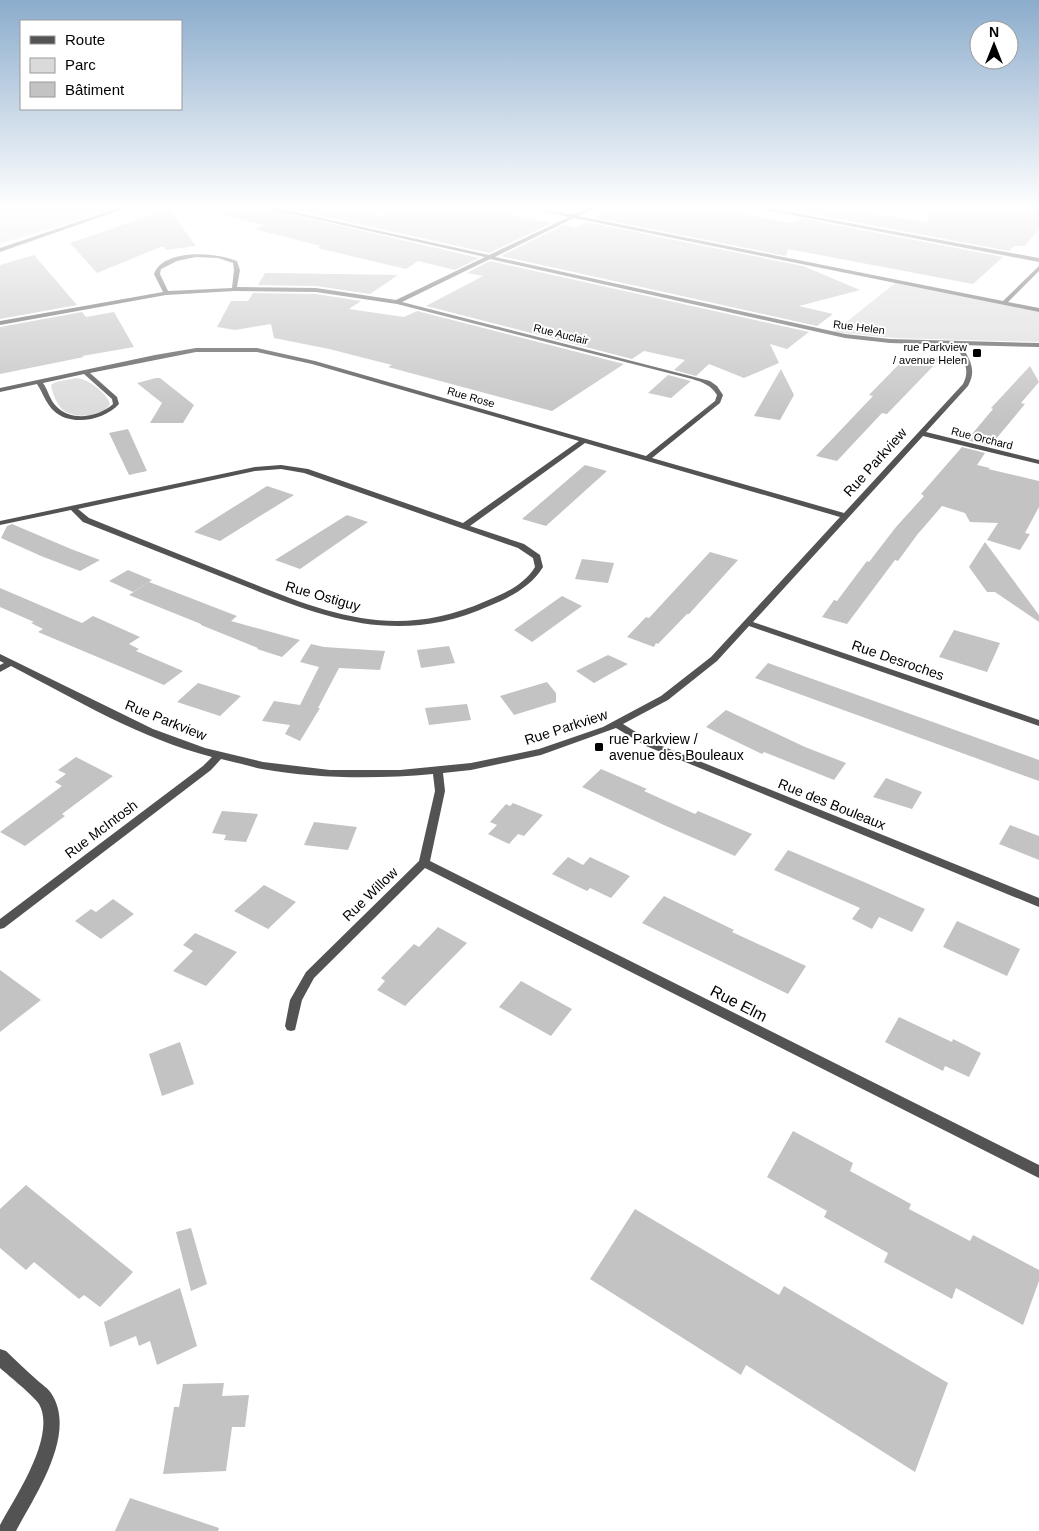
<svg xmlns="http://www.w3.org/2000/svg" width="1039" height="1531" viewBox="0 0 1039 1531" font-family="Helvetica,sans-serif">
	<rect width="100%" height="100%" fill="#fff"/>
	<path fill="#dadada" d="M0,208H117L0,244Z
		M895,283L1039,312V342L894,338L834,332Z
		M76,378C87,378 107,393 110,404C103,418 74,419 63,410C57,405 52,392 51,385L56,382Z"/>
	<path fill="#c3c3c3" d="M223,208H265L479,258L455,270L418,261L406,269L317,248L321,246L254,229L264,225L222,215Z
		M286,208H346L382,216L383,208H468L481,211L485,209L552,223L489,253Z
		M613,208H712L794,223L800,218L1003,257L973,284L788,249L786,256L595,218Z
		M814,208H835L928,222L929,208H1039V229L1025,246H1014L1009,251L807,213Z
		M169,209L196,246L166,250L163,246L97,273L70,243Z
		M586,222L803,266L860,290L799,306L833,314L817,326L501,256L564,225L575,228Z
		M34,255L77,305L0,319V265Z
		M490,261L809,332L787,349L770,344L779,363L744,378L709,364L696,376L674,370L685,360L644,351L632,359L426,306L483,276L467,273Z
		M265,273H274L398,275L370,294L316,286L258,285Z
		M253,293L316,294L361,301L349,309L404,317L417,311L624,364L552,411L388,367L392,365L329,349L274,338L271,324L235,330L217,327L231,301H248Z
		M82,312L86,317L114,312L134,347L82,356L84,357L0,374V327Z
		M906,357L941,358L887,414L882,413L837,461L816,456L873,396L869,395Z
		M1030,366L1039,382L1021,403L1025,404L990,446L967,440L993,409L991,408Z
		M781,369L794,395L780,420L754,416Z
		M668,375L691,381L671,398L648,393Z
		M156,378H160L194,405L183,423H150L162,403L137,383Z
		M128,429L147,471L129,475L109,433Z
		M962,447L985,453L977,465L990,468L988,469L1039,481V507L1025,533L1030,534L1020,550L987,540L998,523L970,522L965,513L942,506L917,535L898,561L895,560L847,624L822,617L834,600L837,601L867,561L869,562L896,527L924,496L921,494Z
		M585,465L607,471L546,526L522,519Z
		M267,486L294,495L220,541L194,532Z
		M347,515L368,522L300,569L275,560Z
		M12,524L71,549L100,560L80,571L41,556L1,538L7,526Z
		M985,542L1039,615V622L995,592H987L969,567Z
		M710,552L738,560L689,614H687L658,644L656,643L654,647L627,637L646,617L649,618Z
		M582,559L614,563L608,583L575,579Z
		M128,570L152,580L133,592L109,581Z
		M149,582L237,616L231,621L300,640L282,657L257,649L258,648L201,625V624L129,595Z
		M0,588L82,623L93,616L140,637L129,644L139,649L136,651L183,671L164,685L38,632L43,629L31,623L34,622L0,607Z
		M562,596L582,606L532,642L514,630Z
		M954,630L1000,643L987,672L939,657Z
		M311,644L324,647L385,651L380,670L339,668L318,708H320L300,741L285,734L290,725L262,721L274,701L300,705L319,667L300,662Z
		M449,646L455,663L421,668L417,650Z
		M608,655L628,664L594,683L576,671Z
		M768,663L1039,760V781L755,678Z
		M547,682L556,693V702L514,715L500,696Z
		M198,683L241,696L220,716L177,702Z
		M467,704L471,720L429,725L425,708Z
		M726,710L805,747L846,763L834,780L764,752L762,754L706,727Z
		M76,757L113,776L62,814L65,816L25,846L0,832L62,786L55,782L66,774L58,770Z
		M601,769L647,789L644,791L695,814L698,811L752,834L735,856L666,826L582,787Z
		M886,778L922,792L912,809L873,797Z
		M513,803L543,815L524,836L518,834L509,844L488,834L497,825L490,822L506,804L510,806Z
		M222,811L258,814L246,842L224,840L226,835L212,833Z
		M314,822L357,827L348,850L304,845Z
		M1010,825L1039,836V860L999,844Z
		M788,850L864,882L925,909L912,932L879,917L872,929L852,919L860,908L774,870Z
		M568,857L583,865L590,857L630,876L611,898L590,888L587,891L552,874Z
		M264,885L296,902L268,929L234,911Z
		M664,896L734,930L732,932L806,966L788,994L642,923Z
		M113,899L134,914L101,939L75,921L91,909L96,912Z
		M957,921L1020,949L1007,976L943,947Z
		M438,927L467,943L405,1006L377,990L385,981L381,978L414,944L419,947Z
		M195,933L237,952L206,986L173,971L193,951L183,945Z
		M0,970L41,1000L0,1032Z
		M521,981L572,1009L551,1036L499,1007Z
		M899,1017L952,1042L953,1039L981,1053L969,1077L945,1066L943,1071L885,1042Z
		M180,1042L194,1084L162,1096L149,1054Z
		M793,1131L853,1163L850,1171L911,1204L909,1209L970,1241L973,1235L1039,1270V1281L1023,1325L956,1288L952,1299L884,1262L888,1253L824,1217L827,1211L767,1177Z
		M26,1185L133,1272L100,1307L84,1295L79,1299L34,1262L26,1270L0,1248V1209Z
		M635,1209L779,1295L784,1286L948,1383L915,1472L746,1365L741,1375L590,1279Z
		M191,1228L207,1284L191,1291L176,1232Z
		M180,1288L197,1346L157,1365L150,1341L139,1346L136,1336L110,1347L104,1322Z
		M224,1383L222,1396L249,1395L245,1427H232L226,1471L163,1474L174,1407H179L183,1384Z
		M130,1498L219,1528L218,1531H115Z"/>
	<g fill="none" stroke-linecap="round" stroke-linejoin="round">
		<path fill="#535353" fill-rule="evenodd" d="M119,208H126L0,252V248Z
			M267,208H276L489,255L569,217L530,208C542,208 566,216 574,214C581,213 585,208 593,208L578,216L1003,301L1039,266V271L1008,302L1039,308V312L574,218L495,257L845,334L890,339L1039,343V347L961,345C970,359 977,370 968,386L926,432L1039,460V464L923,436L753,622L1039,720V726L749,626L717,661L668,700L623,724L652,742L1039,898V907L646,746L616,728L541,755L471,770L443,773L445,791L430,861L1039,1165V1178L425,868L314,978L302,1000L295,1030L291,1031L287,1030L285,1026L290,1000L306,972L419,861L435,791L433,774C377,779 318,779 262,769C248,766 235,762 221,759L211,770L4,928L0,929V919L203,766L212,757C141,739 75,699 11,666L0,672V665L4,663L0,661V654L153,729L205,748L263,762L330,770H400L471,763L539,749L603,727L661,696L711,657L840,517L585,443L470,526L524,544L540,555L543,567C531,587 510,597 489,606C393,649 317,615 227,579C179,560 131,541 83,522L71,510L0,525V521L255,467L281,465L308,469L463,523L579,441L312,364L257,352H196L90,373L117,397L119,404C105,420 71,427 54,411C46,404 43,393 37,384L0,392V388L155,355L196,348H257L315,361L646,456L715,401L717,395C711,385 702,382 692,379L397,304L316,292L234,291L166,295L0,325V321L163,292L154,274C163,248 217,252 237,261L240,270L237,287L316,288L396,300L485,257ZM196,257L218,258L233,263L234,270L232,288L168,291L160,274L161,269L177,261ZM490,259L845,338L890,343L955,345C963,358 971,369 963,384L844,513L652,458L720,403L723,395L717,386L710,381L402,302ZM84,374L112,399L113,404C99,417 72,422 57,407C50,401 48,390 43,383ZM281,469L304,473L518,548L533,558L535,567C525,584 504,594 486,601C392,643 321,611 234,576C185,557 137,537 89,518L78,509L255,471Z
			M756,208H767L1039,258V262Z
			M0,1349L6,1351C16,1361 26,1370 37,1380C41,1384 48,1388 51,1393C78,1433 35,1495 16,1531H0V1525C15,1497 57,1436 39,1404C34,1396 9,1376 0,1368Z"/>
	</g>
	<linearGradient id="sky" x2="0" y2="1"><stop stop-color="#8baccc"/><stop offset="0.49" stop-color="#fff"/><stop offset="1" stop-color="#fff" stop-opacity="0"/></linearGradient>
	<rect width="1039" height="423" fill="url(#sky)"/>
	<g fill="#000" stroke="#fff" stroke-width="2">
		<rect x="972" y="348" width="10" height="10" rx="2.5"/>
		<rect x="594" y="742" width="10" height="10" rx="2.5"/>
	</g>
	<g text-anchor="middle" stroke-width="4" stroke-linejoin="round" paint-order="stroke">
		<g font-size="11" fill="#000" stroke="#fff">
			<text transform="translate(859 327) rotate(7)" y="4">Rue Helen</text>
			<text transform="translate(561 334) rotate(14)" y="4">Rue Auclair</text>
			<text transform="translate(471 397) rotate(16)" y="4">Rue Rose</text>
			<text transform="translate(982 438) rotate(14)" y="4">Rue Orchard</text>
		</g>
		<g font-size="11" fill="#000" stroke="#fff" text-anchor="end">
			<text x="967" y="351">rue Parkview<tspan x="967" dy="13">/ avenue Helen</tspan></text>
		</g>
		<g font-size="14" fill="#000" stroke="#fff">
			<text transform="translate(875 462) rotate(-48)" y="5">Rue Parkview</text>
			<text transform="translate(323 596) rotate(16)" y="5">Rue Ostiguy</text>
			<text transform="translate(898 660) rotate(19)" y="5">Rue Desroches</text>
			<text transform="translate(166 720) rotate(22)" y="5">Rue Parkview</text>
			<text transform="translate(566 727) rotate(-18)" y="5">Rue Parkview</text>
			<text transform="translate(832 804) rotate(22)" y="5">Rue des Bouleaux</text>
			<text transform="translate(101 829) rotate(-37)" y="5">Rue McIntosh</text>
			<text transform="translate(370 894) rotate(-44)" y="5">Rue Willow</text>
		</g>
		<g font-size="14" fill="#000" stroke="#fff" text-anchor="start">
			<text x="609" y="744">rue Parkview /<tspan x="609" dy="16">avenue des Bouleaux</tspan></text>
		</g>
		<g font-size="16" fill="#000" stroke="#fff">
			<text transform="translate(739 1003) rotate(27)" y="6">Rue Elm</text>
		</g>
	</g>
	<rect x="20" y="20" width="162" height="90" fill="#ffffff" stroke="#999999"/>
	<rect x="30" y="36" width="25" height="8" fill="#535353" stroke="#999999"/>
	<text x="65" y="45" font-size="15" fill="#000000">Route</text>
	<rect x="30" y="58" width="25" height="15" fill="#dadada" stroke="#999999"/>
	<text x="65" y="70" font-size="15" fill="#000000">Parc</text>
	<rect x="30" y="82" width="25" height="15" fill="#c3c3c3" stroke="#999999"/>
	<text x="65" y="95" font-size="15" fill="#000000">Bâtiment</text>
	<g transform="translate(994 45)"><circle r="24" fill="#ffffff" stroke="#999999"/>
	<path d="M0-4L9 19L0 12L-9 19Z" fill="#000000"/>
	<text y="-8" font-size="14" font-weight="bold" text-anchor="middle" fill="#000000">N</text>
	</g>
</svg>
